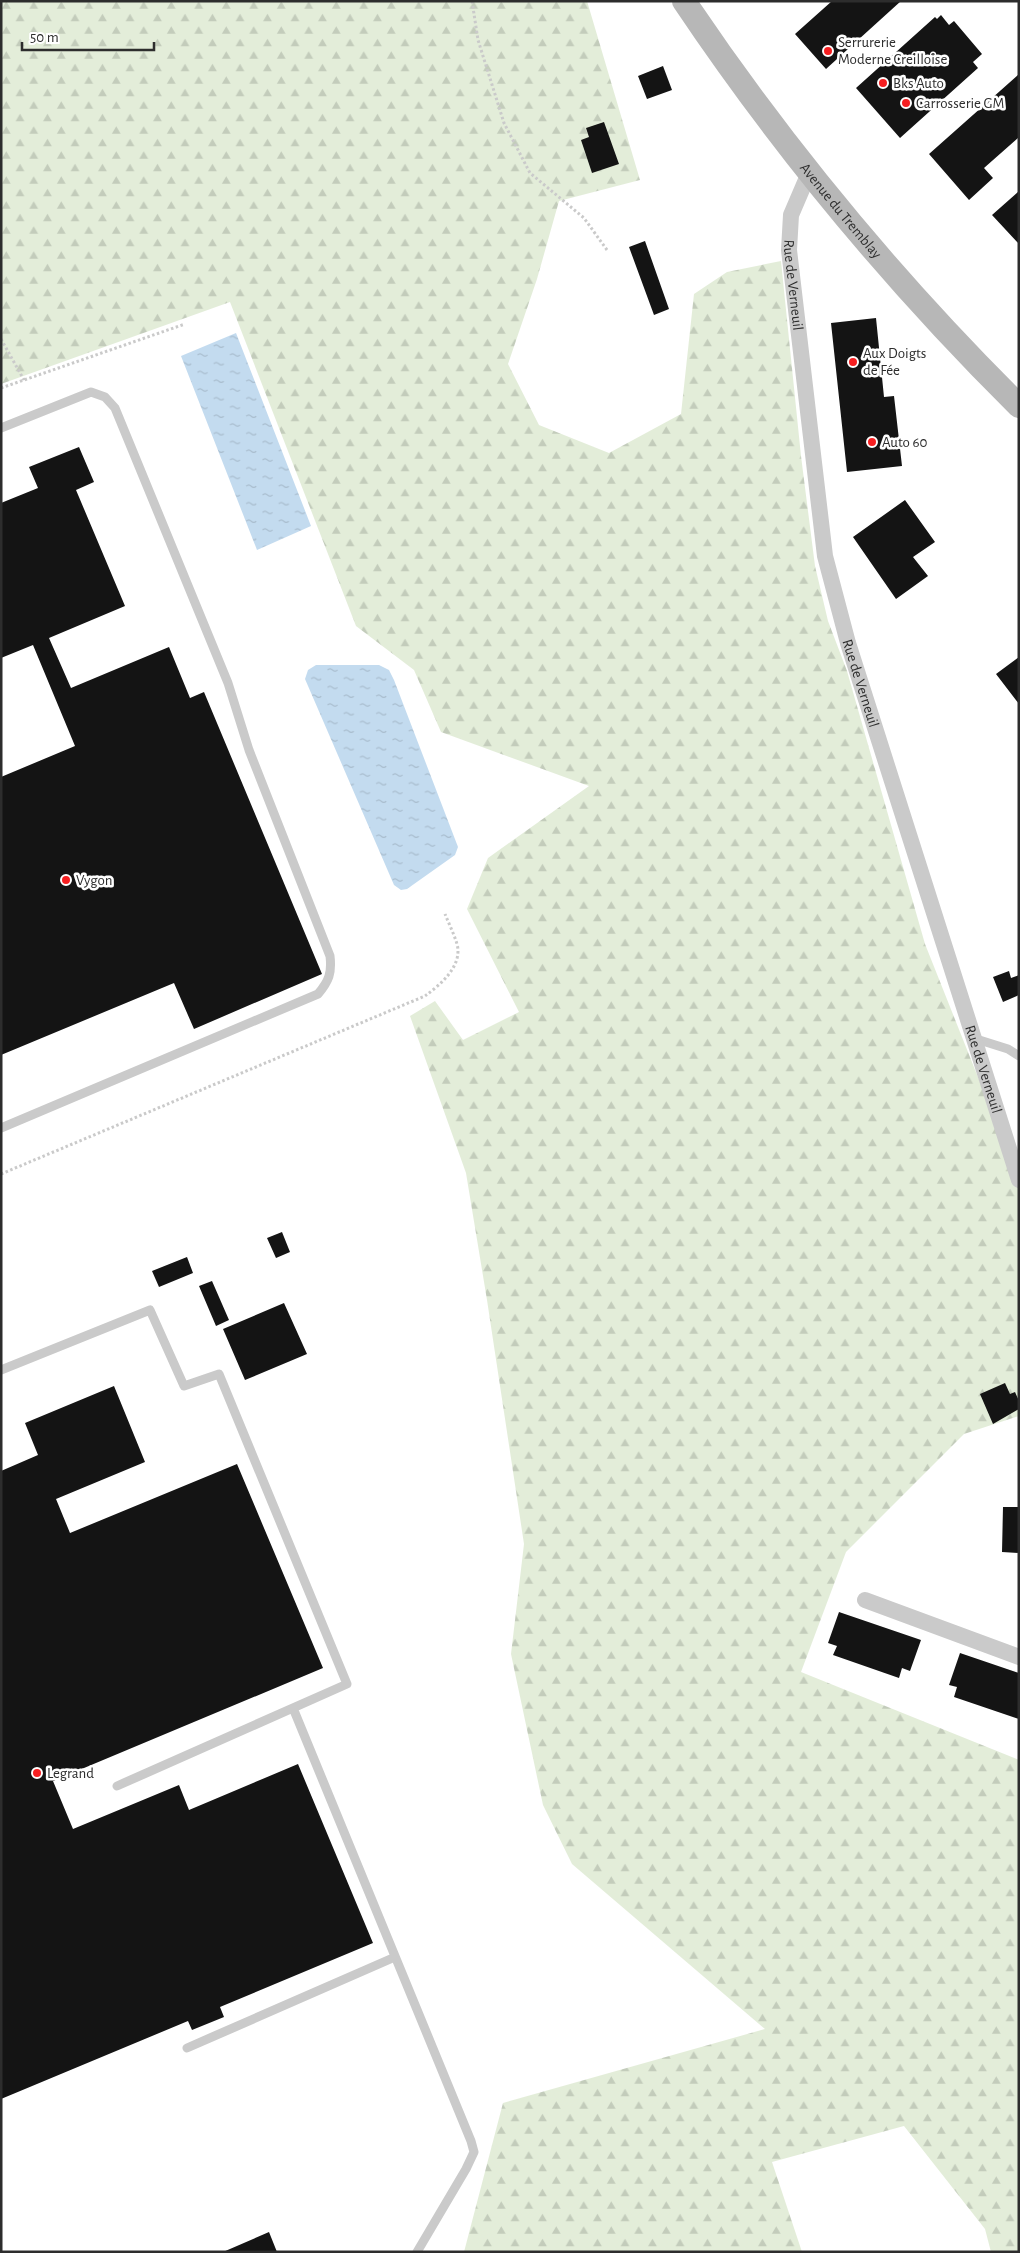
<svg xmlns="http://www.w3.org/2000/svg" width="1020" height="2253" viewBox="0 0 1020 2253" font-family="'Alegreya Sans',sans-serif">
	<defs>
		<pattern id="forest-firs" width="22" height="20" patternUnits="userSpaceOnUse" patternTransform="scale(1.25)"><rect width="22" height="20" fill="#e3edd9"/><path d="M5 1l3.5 6h-7zM16 11l3.5 6h-7z" fill="#c3ccbb"/></pattern>
		<pattern id="water-ripples" width="26" height="14" patternUnits="userSpaceOnUse" patternTransform="scale(1.25)"><rect width="26" height="14" fill="#c3dbef"/><path d="M2 4q2-2 4 0t4 0M15 11q2-2 4 0t4 0" fill="none" stroke="#a8bccd"/></pattern>
	</defs>
	<rect width="100%" height="100%" fill="#fff"/>
	<path fill="url(#forest-firs)" d="M1,1H587L640,180L559,201L537,279L508,364L539,425L609,453L681,414L694,294L727,272L781,261L801,456L815,566L828,621L847,671L925,944L995,1120L1019,1185V1416L964,1434L846,1552L801,1672L1019,1760V2252H991L985,2229L904,2126L772,2162L802,2252H464L503,2103L765,2029L572,1864L543,1805L511,1654L524,1544L487,1300L466,1173L410,1016L435,1001L463,1040L519,1012L467,909L488,858L589,786L441,732L414,670L356,626L230,302L1,384Z"/>
	<path fill="url(#water-ripples)" d="M236,333L311,526L257,550L181,356Z
		M316,665H379L389,670L394,680L458,847L455,855L407,889L401,890L394,885L305,679L308,670Z"/>
	<path fill="#141414" d="M832,1H901L826,69L795,34Z
		M941,15L949,25L954,21L982,54L973,62L978,68L900,138L856,88L935,17L937,19Z
		M663,66L672,90L647,99L638,76Z
		M1019,74V137L984,168L993,178L969,200L929,154Z
		M604,122L619,164L592,173L581,140L589,137L586,128Z
		M1019,191V244L992,215Z
		M645,241L669,309L654,315L629,247Z
		M876,318L884,397L894,396L902,466L847,472L831,323Z
		M79,447L94,482L76,490L125,606L49,638L71,688L169,647L190,698L204,692L322,974L194,1029L174,983L1,1055V777L75,746L33,645L1,658V503L38,488L29,467Z
		M905,500L935,542L913,557L928,576L896,599L853,537Z
		M1019,657V704L996,674Z
		M1009,971L1011,978L1019,975V995L1003,1002L993,977Z
		M282,1232L290,1252L276,1258L267,1238Z
		M187,1257L193,1273L159,1287L152,1271Z
		M212,1281L229,1320L216,1326L199,1286Z
		M284,1303L307,1354L245,1380L223,1329Z
		M1005,1383L1010,1394L1015,1392L1019,1401V1409L993,1424L980,1394Z
		M114,1386L145,1462L56,1499L70,1533L237,1464L323,1668L53,1781L73,1829L179,1785L189,1810L298,1764L373,1943L220,2007L224,2017L192,2030L188,2021L1,2099V1471L38,1455L25,1423Z
		M1003,1507H1019V1553L1002,1552Z
		M839,1612L921,1640L910,1671L902,1668L899,1678L833,1655L837,1646L828,1643Z
		M960,1653L1019,1673V1719L954,1697L957,1687L949,1685Z
		M269,2232L277,2252H223Z"/>
	<g fill="none" stroke-linecap="round" stroke-linejoin="round">
		<path stroke="#cacaca" stroke-width="3" stroke-dasharray="2.5 2.5" stroke-linecap="butt" d="M472,1L478,40L504,123L530,173L584,218L607,250
			M1,339L24,380
			M1,388L185,324
			M1,1174L425,996C440,985 463,966 457,944C454,934 449,924 445,914"/>
		<path stroke="#cacaca" stroke-width="9" d="M1,428L91,392L105,397L115,408L228,683L249,750L330,956C332,973 329,981 318,994L1,1128
			M973,1038L1008,1049L1019,1056
			M1,1370L150,1310L184,1386L219,1374L347,1684L117,1786
			M293,1708L471,2141L474,2152L466,2169L417,2252
			M187,2048L395,1957"/>
		<g stroke="#cacaca" stroke-width="16">
			<path id="s1" d="M809,173L791,215L789,250L825,556L848,643L1019,1180"/>
			<path d="M865,1600L1019,1657"/>
		</g>
		<path stroke="#b7b7b7" stroke-width="24" id="s2" d="M684,1C782,147 894,282 1019,406"/>
	</g>
	<g fill="#f61e20" stroke="#fff" stroke-width="2">
		<circle cx="828" cy="51" r="5"/>
		<circle cx="883" cy="83" r="5"/>
		<circle cx="906" cy="103" r="5"/>
		<circle cx="853" cy="362" r="5"/>
		<circle cx="872" cy="442" r="5"/>
		<circle cx="66" cy="880" r="5"/>
		<circle cx="37" cy="1773" r="5"/>
	</g>
	<g text-anchor="middle" stroke-width="5" stroke-linejoin="round" paint-order="stroke">
		<g font-size="15" fill="#2d2d2d" stroke="#fff" text-anchor="start">
			<text x="838" y="47">Serrurerie<tspan x="838" dy="17">Moderne Creilloise</tspan></text>
			<text x="893" y="88">Bks Auto</text>
			<text x="916" y="108">Carrosserie GM</text>
			<text x="863" y="358">Aux Doigts<tspan x="863" dy="17">de Fée</tspan></text>
			<text x="882" y="447">Auto 60</text>
			<text x="76" y="885">Vygon</text>
			<text x="47" y="1778">Legrand</text>
		</g>
		<g font-size="15" fill="#2d2d2d" stroke="#fff">
			<text dy="5" stroke="none"><textPath href="#s2" startOffset="262">Avenue du Tremblay</textPath></text>
			<text dy="5" stroke="none"><textPath href="#s1" startOffset="116">Rue de Verneuil</textPath></text>
			<text dy="5" stroke="none"><textPath href="#s1" startOffset="521">Rue de Verneuil</textPath></text>
			<text dy="5" stroke="none"><textPath href="#s1" startOffset="926">Rue de Verneuil</textPath></text>
		</g>
	</g>
	<rect width="1020" height="2253" fill="none" stroke="#2d2d2d" stroke-width="5"/>
	<path d="M22 42v8h132v-8" fill="none" stroke="#2d2d2d" stroke-width="2.5"/>
	<text x="30" y="42" font-size="15" fill="#2d2d2d" stroke="#ffffff" stroke-width="4" paint-order="stroke">50 m</text>
</svg>
